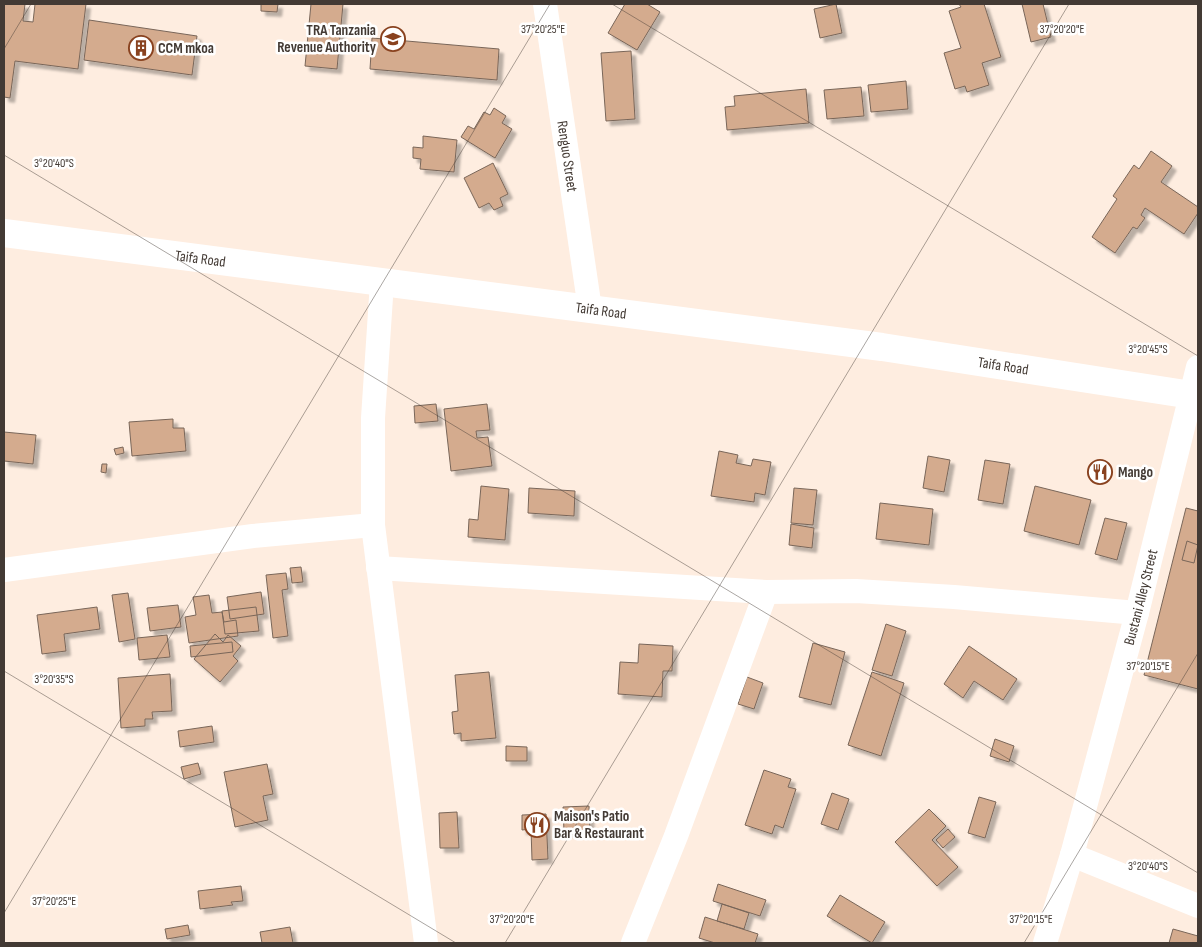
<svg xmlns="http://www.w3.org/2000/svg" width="1202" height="947" viewBox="0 0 1202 947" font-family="'Sofia Sans Condensed',sans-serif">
	<defs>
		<filter id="shadow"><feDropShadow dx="4.5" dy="4.5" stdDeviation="1" flood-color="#0004"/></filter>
	</defs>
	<rect width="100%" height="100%" fill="#feede0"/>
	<path fill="#d4ab8e" stroke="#796659" filter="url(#shadow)" d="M4,4H25L23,21L33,22L35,4H86L78,69L15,61L10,98L4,97Z
		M261,4H278L277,12L261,11Z
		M311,4H343L337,69L305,66Z
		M625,4H647L660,12L637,50L608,33Z
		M836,4L842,33L820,38L814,9Z
		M959,4H984L1001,57L982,63L989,85L967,92L965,86L955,89L944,53L961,48L949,11L961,7Z
		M1022,4H1043L1051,37L1031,42Z
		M89,20L197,36L192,75L84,60Z
		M372,38L499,49L497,80L370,69Z
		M631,51L635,119L606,121L601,53Z
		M906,81L908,109L871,112L868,85Z
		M861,87L864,116L827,119L824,90Z
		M806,89L809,123L727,130L725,107L735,106L734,96Z
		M494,108L506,116L502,123L512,129L495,158L461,137L468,126L474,129L484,112L490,115Z
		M423,136L457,140L454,172L420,169L421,159L413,158V147L423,148Z
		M1151,151L1172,166L1161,182L1198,207V213L1184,234L1145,208L1141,215L1145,218L1137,229L1133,227L1115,253L1092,237L1117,199L1113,196L1134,165L1139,169Z
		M493,163L508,194L500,198L503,206L494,210L489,203L479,208L464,178Z
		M436,404L438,421L415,423L414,406Z
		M487,404L490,430L476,431L477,438L488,437L492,466L451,471L444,409Z
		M173,419V428H184L186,451L132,456L129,422Z
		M4,432L36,435L33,464L4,461Z
		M123,447L124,453L116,455L114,449Z
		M719,451L738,455L736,463L751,466L753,459L771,462L765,495L755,493L754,502L711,496Z
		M928,456L950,460L944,492L923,488Z
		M985,460L1010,464L1003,504L978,500Z
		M102,464H107L106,473L101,472Z
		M481,486L509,489L505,540L468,537L469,519L478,520Z
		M1035,486L1091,500L1079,545L1024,531Z
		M529,488L575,491L574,516L528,513Z
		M794,488L817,490L813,525L791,523Z
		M880,503L933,509L929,545L876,539Z
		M1186,508L1198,511V689L1144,675Z
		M1105,518L1127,523L1117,560L1095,554Z
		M791,524L814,528L812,548L789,545Z
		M1187,541L1198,545L1194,563L1182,560Z
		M301,567L303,582L292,583L290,568Z
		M286,573L288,589L282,590L288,636L273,638L266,575Z
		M261,592L264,614L230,619L227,597Z
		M128,593L135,639L119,642L112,595Z
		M209,595L212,613L222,612L224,622L236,620L238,636L189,643L185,617L196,615L193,597Z
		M178,605L181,627L150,631L147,608Z
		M97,607L100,629L64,634L66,651L42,654L37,615Z
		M256,607L259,631L225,634L222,611Z
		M886,624L906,631L892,676L872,670Z
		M215,634L223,642L228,635L241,646L233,656L238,661L220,682L194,659Z
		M167,635L170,657L139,660L137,638Z
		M232,642L233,652L191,657L190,646Z
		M813,643L845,652L831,705L799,697Z
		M639,644L673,646L672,671H663L662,697L618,694L620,662L638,663Z
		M969,646L1017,679L1003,700L974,681L963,698L944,684Z
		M489,672L496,738L461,741V733L454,734L452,712L458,711L455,675Z
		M872,672L904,683L881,756L848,745Z
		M170,674L172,711L152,712L153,719H145V726L121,728L118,678Z
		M747,677L763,683L754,709L738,704Z
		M212,726L214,742L180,747L178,731Z
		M995,739L1014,746L1009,762L990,756Z
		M506,746L527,747V761H506Z
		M198,763L201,774L184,779L181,767Z
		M267,764L273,794L263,796L268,820L235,827L224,772Z
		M764,770L791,779L788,787L796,789L783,828L775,825L772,834L745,825Z
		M832,793L849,799L838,830L821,824Z
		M979,797L996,802L985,838L968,833Z
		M589,806L590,831L564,832L563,807Z
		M929,809L946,826L932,840L958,867L937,886L895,842Z
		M457,812L459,848H440L439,813Z
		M546,814L548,859L532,860L531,829L522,830V815Z
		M948,829L955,837L943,848L936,840Z
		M718,884L766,900L760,916L713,901Z
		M241,886L243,901L231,902L233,905L200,909L198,891Z
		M840,895L885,922L872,943L827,916Z
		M722,904L749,913L744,929L717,921Z
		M705,917L758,934L755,943H715L699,938Z
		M188,925L190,935L167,939L165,929Z
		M290,927L293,943H262L260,932Z
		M1173,929L1198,936V943H1169Z"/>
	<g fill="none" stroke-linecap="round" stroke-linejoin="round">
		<g stroke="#fff" stroke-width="24">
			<path id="s1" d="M545,4L590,309"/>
			<path d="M382,282L373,418V525L426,943"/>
			<path d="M378,568L766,592L856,591L954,597L1137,613"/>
			<path d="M4,570L253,536L373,525"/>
			<path d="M1072,855L1198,906"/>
			<path d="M633,943L676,836L766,592"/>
			<path id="s2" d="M1045,943L1072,855L1137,613L1198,367"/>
		</g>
		<path stroke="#fff" stroke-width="28" id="s3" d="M4,233L882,347L1198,396"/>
	</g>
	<path fill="none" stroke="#433a34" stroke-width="1" stroke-opacity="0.45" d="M612,4L1198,356M4,49L31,4M4,155L1198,873M4,671L456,943M4,913L550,4M505,943L1069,4M1024,943L1198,653"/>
	<defs>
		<symbol id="school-ring" viewBox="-11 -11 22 22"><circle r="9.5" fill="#fff" stroke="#89421f" stroke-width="1.5"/><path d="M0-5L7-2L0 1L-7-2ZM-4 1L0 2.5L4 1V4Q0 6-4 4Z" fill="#89421f"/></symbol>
		<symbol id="building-ring" viewBox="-11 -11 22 22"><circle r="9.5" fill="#fff" stroke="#89421f" stroke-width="1.5"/><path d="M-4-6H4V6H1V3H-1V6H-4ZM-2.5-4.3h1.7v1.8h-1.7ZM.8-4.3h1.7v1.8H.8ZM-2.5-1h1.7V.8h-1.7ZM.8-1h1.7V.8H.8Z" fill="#89421f"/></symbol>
		<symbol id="restaurant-ring" viewBox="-11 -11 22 22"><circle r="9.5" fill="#fff" stroke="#89421f" stroke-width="1.5"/><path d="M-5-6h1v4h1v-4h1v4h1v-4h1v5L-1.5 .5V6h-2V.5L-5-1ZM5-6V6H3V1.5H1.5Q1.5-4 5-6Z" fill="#89421f"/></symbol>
	</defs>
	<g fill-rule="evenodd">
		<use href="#school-ring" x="379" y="25" width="28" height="28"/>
		<use href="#building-ring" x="127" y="34" width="28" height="28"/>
		<use href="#restaurant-ring" x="1086" y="458" width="28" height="28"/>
		<use href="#restaurant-ring" x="523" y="811" width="28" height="28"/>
	</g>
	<g text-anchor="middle" stroke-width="5" stroke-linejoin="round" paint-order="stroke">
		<g font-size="15" font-weight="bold" fill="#433a34" stroke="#fff" text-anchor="start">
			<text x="376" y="35" text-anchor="end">TRA Tanzania<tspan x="376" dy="17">Revenue Authority</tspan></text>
			<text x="158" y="53">CCM mkoa</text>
			<text x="1118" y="477">Mango</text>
			<text x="554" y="821">Maison's Patio<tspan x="554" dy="17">Bar &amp; Restaurant</tspan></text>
		</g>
		<g font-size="15" fill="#433a34" stroke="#fff">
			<text dy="5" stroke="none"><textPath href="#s1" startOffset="154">Renguo Street</textPath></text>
			<text dy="5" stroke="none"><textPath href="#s3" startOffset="198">Taifa Road</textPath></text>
			<text dy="5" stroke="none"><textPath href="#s3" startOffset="602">Taifa Road</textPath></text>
			<text dy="5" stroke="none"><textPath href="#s3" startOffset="1008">Taifa Road</textPath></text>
			<text dy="5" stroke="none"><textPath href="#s2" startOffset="359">Bustani Alley Street</textPath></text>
		</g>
	</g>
	<g font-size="12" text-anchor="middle" fill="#433a34" stroke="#fff" stroke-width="5" stroke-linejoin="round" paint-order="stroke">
		<text x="543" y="33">37°20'25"E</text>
		<text x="1062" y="33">37°20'20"E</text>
		<text x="54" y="167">3°20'40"S</text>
		<text x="1148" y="353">3°20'45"S</text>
		<text x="1148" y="670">37°20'15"E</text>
		<text x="54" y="683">3°20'35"S</text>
		<text x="1148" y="870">3°20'40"S</text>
		<text x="54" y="905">37°20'25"E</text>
		<text x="512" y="923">37°20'20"E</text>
		<text x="1031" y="923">37°20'15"E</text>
	</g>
	<rect width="1202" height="947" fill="none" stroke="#433a34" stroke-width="10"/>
</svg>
